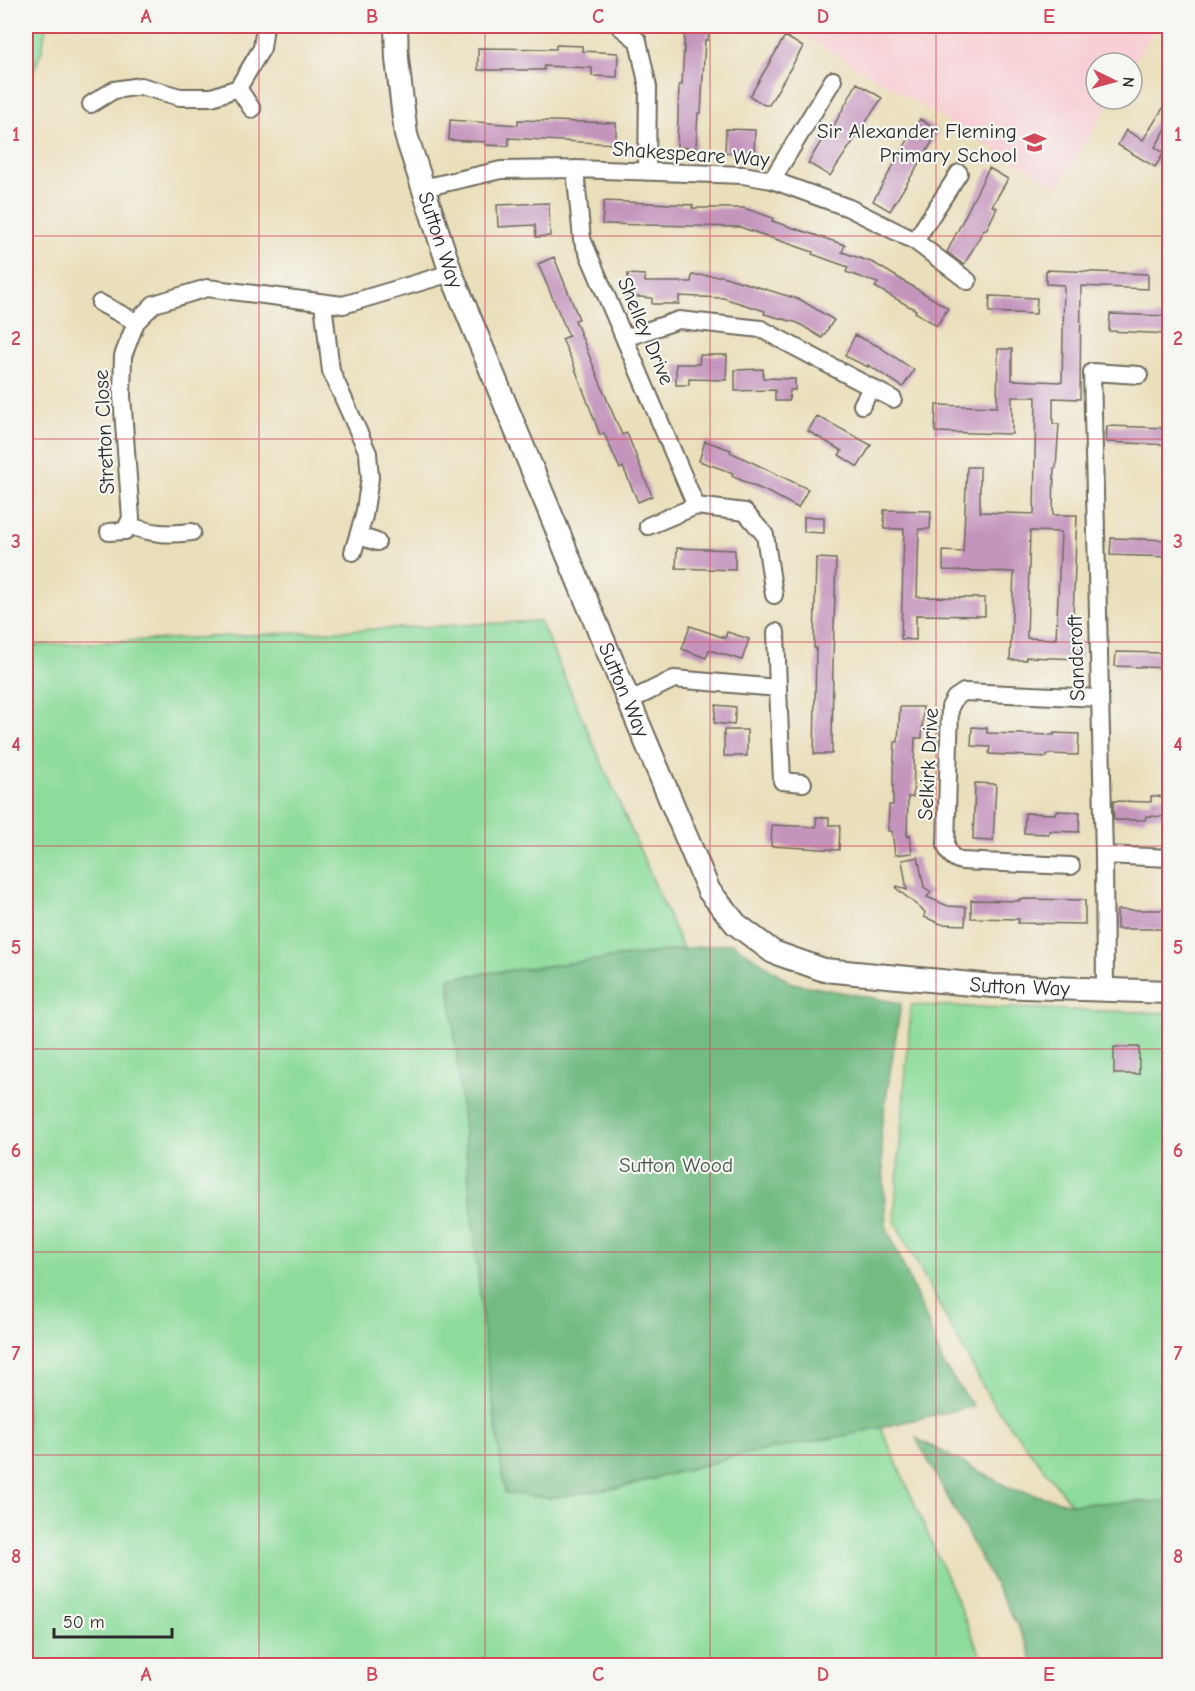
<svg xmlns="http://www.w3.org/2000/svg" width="1195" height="1691" viewBox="0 0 1195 1691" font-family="'Comic Neue',sans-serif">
	<rect width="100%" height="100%" fill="#f6f6f2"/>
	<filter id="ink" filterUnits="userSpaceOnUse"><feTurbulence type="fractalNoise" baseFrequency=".0167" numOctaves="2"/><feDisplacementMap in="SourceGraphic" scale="12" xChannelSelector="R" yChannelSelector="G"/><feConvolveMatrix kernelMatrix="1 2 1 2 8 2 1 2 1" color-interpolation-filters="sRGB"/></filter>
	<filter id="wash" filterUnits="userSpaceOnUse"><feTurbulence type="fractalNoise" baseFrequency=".008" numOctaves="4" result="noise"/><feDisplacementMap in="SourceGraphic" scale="24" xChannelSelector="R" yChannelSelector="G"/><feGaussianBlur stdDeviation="1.35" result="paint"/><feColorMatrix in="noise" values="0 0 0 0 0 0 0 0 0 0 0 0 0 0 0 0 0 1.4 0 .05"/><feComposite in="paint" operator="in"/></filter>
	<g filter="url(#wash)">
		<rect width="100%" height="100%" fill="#eadfbb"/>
		<path fill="#f7cfd4" d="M788,26H1157L1132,66V63H1096V99H1112L1058,187Z"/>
		<path fill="#8ddc9b" stroke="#5c8463" stroke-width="1.5" d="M26,26H46L42,50L26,90Z
			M540,621L683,949L449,978L548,1498L623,1487L740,1455L881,1427L985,1665H26V646Z
			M911,1005L1169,1013V1501L1071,1504L991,1401L894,1220Z"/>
		<path fill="#72bc83" stroke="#4e7457" stroke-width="1.5" d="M732,943L792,983L901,1003L881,1130L886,1226L927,1320L943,1364L973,1406L844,1436L740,1455L623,1487L548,1498L505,1493L485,1347L449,978Z
			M916,1438L1012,1489L1071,1504L1169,1501V1665H1033L1028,1646Z"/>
		<g id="blocks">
			<path fill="#c494bd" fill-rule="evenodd" d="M685,26H709L708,40H705L701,113H698L696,148L677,147L679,85H682Z
				M785,36L803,47L769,105H764L750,96Z
				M556,45L582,46V51L618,53L617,77L592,76V68L544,66V70H478V48L556,49Z
				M857,83L882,98L830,176L808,163L823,138L826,140Z
				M1170,97V122L1155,147L1164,153L1155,167L1118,145L1126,130L1143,140Z
				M920,119L939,131L890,211L873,201Z
				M450,120L518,125V120L616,123V144L509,138V146L485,145V142L449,140Z
				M726,129L755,130L754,153H725Z
				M989,168L1008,179L992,206L997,208L986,230L984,229L964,265L947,252Z
				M604,201L693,205L692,208H744L773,218L772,221L845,245L842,252L874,263L948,308L937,326L915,312L916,310L875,287L878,283L846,272L848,267L812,254L813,252L740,227L602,224Z
				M549,203L550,236L536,237L535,225L498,227L497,205Z
				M554,257L579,319L575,320L608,402L622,435L627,433L652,496L638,502L623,467L620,469L604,433L600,435L573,363L562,339L569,336L538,264Z
				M1046,270L1148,274V289L1081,286L1080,399L1053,398V424H1059L1056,468H1054L1053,515H1077L1072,641H1082L1081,659L1026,657V660H1010L1014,572L943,570V551L963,552L967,467H980V512L1034,514L1036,397H1012V434L935,432L936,405L997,407L998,349H1012V380L1062,382L1064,285L1046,284ZM1030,531L1061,532L1056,639L1027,638Z
				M628,274L645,275V282H691L692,275L722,276L801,300L834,320L822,338L798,323L764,314L765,311L723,298L679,296V304H652V298L626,296Z
				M990,296L1037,298L1036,314L989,312Z
				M1110,314L1170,316V334L1109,331Z
				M855,335L878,346L914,370L903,387L868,365V367L845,356Z
				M700,355H727L726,380L689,379V385H676V364H699Z
				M763,369V378L795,379V390H790L789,401H775V390L735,391V370Z
				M817,416L871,445L858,467L839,455L842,451L808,431Z
				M1107,426L1170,428V445L1106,442Z
				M705,441L731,450L730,452L808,489L798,508L774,495L732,476L733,473L699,461Z
				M884,510L931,511L930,529H919L917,597L985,598V616L916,615V640L901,639L904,529H884Z
				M804,517H824V533L804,532Z
				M1111,538L1170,540V557L1110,555Z
				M677,548L735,550V570L676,568Z
				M816,558L836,559L833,660L832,754H814L816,648H814Z
				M690,626L725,638L727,632L749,639L742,660L709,650L706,658L682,649Z
				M1116,652L1170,653V668L1115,666Z
				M716,705L736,707L734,725L714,723Z
				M900,707H923L922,738H915L913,797H908L907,836L910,835L912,853L895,855L892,831H888L889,805H893V774L895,742H898Z
				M972,727L987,728V733L1054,735V733L1079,734L1078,755L1047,754V757L989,754L990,747L971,746Z
				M724,730H747V756H724Z
				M975,783L996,784L993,841L973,840Z
				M1151,796L1170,797V817L1146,816L1145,820H1114L1113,801L1151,802Z
				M1056,811L1080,812L1079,832L1049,831V834L1024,833L1025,813L1055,814Z
				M816,817L829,818V825H840L839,850L771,846L772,825L816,827Z
				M918,857L924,887L931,892L927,897L948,906L966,907L965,925L941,924L924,917L925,912L896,888L897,886L907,890L902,860Z
				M1019,899L1085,900V924L1018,923L1019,919L971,918V900L1019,901Z
				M1117,910H1170V929H1117Z
				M1114,1047H1139V1074H1114Z"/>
		</g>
	</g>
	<g filter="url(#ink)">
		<use href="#blocks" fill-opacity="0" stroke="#6e6a5d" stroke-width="1.5"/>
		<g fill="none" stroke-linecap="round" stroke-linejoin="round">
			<defs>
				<path id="street" d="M619,26L638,41L648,87L647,172
					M238,88L252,109
					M91,104L114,90L141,86L180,97H212L238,88L262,48L265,26
					M575,169L582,239L696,506L745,512L765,535L774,595
					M772,180L833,80
					M423,188L501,170L575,169L743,175L772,180L849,208L915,241L968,281
					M915,241L959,173
					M100,303L136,322
					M323,303L331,371L368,453L370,478L364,516L353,552
					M625,338L679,320L761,329L893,399
					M862,405L871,388
					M128,525C152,534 167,535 192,532
					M648,526L696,506
					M109,532L125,531L131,518L122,396L123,356L136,322L154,304L207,288L343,305L451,273
					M359,536L377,542
					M776,632L778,688
					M629,701L674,679L778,688L782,781L803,783
					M1104,855L1170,858
					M1071,866L961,861C952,858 949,854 946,845L950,707L955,698L964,692L1100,698
					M1105,990L1104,855L1092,372L1139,375"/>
				<g id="secondary">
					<path id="s1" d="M396,26L397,59L406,135L451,273L585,597L709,891L736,924L773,952L824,970L993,986L1170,992"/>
				</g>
			</defs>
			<use href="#street" stroke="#6e6a5d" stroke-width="20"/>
			<use href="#secondary" stroke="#6e6a5d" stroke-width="26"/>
			<use href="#street" stroke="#fff" stroke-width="16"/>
			<use href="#secondary" stroke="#fff" stroke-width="22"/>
		</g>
	</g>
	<path fill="none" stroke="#d1495b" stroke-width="1.5" stroke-opacity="0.55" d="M259,26V1666M485,26V1666M710,26V1666M936,26V1666M26,236H1170M26,439H1170M26,642H1170M26,846H1170M26,1049H1170M26,1252H1170M26,1455H1170"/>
	<defs>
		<symbol id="school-bare" viewBox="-9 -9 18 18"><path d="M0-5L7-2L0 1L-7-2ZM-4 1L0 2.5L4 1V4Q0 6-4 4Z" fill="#d1495b" stroke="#f6f6f2" stroke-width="2.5" paint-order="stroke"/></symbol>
	</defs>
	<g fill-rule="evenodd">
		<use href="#school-bare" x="1018" y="126" width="33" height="33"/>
	</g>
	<g text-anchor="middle" stroke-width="4.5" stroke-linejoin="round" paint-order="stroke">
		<g font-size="21" fill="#2b2b2b" stroke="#f6f6f2" text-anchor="end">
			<text x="1017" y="138">Sir Alexander Fleming<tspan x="1017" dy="24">Primary School</tspan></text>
		</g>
		<g font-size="21" fill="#2b2b2b" stroke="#f6f6f2">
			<text transform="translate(691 154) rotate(4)" y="7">Shakespeare Way</text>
			<text dy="7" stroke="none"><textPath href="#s1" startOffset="220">Sutton Way</textPath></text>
			<text transform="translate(646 331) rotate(67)" y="7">Shelley Drive</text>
			<text transform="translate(104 432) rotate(-93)" y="7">Stretton Close</text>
			<text transform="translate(1076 658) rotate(-92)" y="7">Sandcroft</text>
			<text dy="7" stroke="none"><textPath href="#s1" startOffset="706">Sutton Way</textPath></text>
			<text transform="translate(928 764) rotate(-87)" y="7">Selkirk Drive</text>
			<text dy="7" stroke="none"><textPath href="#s1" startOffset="1264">Sutton Way</textPath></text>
		</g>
		<g font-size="21" fill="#445747" stroke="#f6f6f2">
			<text x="676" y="1172">Sutton Wood</text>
		</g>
	</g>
	<rect width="1195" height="1691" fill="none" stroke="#f6f6f2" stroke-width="66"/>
	<g transform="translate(1114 81) rotate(95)"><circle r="28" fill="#f6f6f2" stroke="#a5a5a2" stroke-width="1.5"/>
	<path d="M0-4.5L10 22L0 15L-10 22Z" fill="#d1495b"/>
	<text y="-9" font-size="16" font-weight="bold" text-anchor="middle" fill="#2b2b2b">N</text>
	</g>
	<path d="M54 1628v9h118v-9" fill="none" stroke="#2b2b2b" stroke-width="3"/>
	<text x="63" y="1628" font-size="18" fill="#2b2b2b" stroke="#f6f6f2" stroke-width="4.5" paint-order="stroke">50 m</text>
	<rect x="33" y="33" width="1129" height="1625" fill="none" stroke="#d1495b" stroke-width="2"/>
	<g font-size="20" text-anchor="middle" font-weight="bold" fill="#d1495b">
		<text x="146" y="23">A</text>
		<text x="372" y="23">B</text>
		<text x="598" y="23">C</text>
		<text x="823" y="23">D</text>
		<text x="1049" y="23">E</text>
		<text x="16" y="141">1</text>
		<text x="1178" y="141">1</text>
		<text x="16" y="345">2</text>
		<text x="1178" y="345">2</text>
		<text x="16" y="548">3</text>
		<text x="1178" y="548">3</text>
		<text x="16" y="751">4</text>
		<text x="1178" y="751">4</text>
		<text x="16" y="954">5</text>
		<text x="1178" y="954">5</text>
		<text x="16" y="1157">6</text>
		<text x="1178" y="1157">6</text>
		<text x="16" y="1360">7</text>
		<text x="1178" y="1360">7</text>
		<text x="16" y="1563">8</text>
		<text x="1178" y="1563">8</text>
		<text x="146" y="1681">A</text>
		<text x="372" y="1681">B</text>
		<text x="598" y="1681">C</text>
		<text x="823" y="1681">D</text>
		<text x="1049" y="1681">E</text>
	</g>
</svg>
